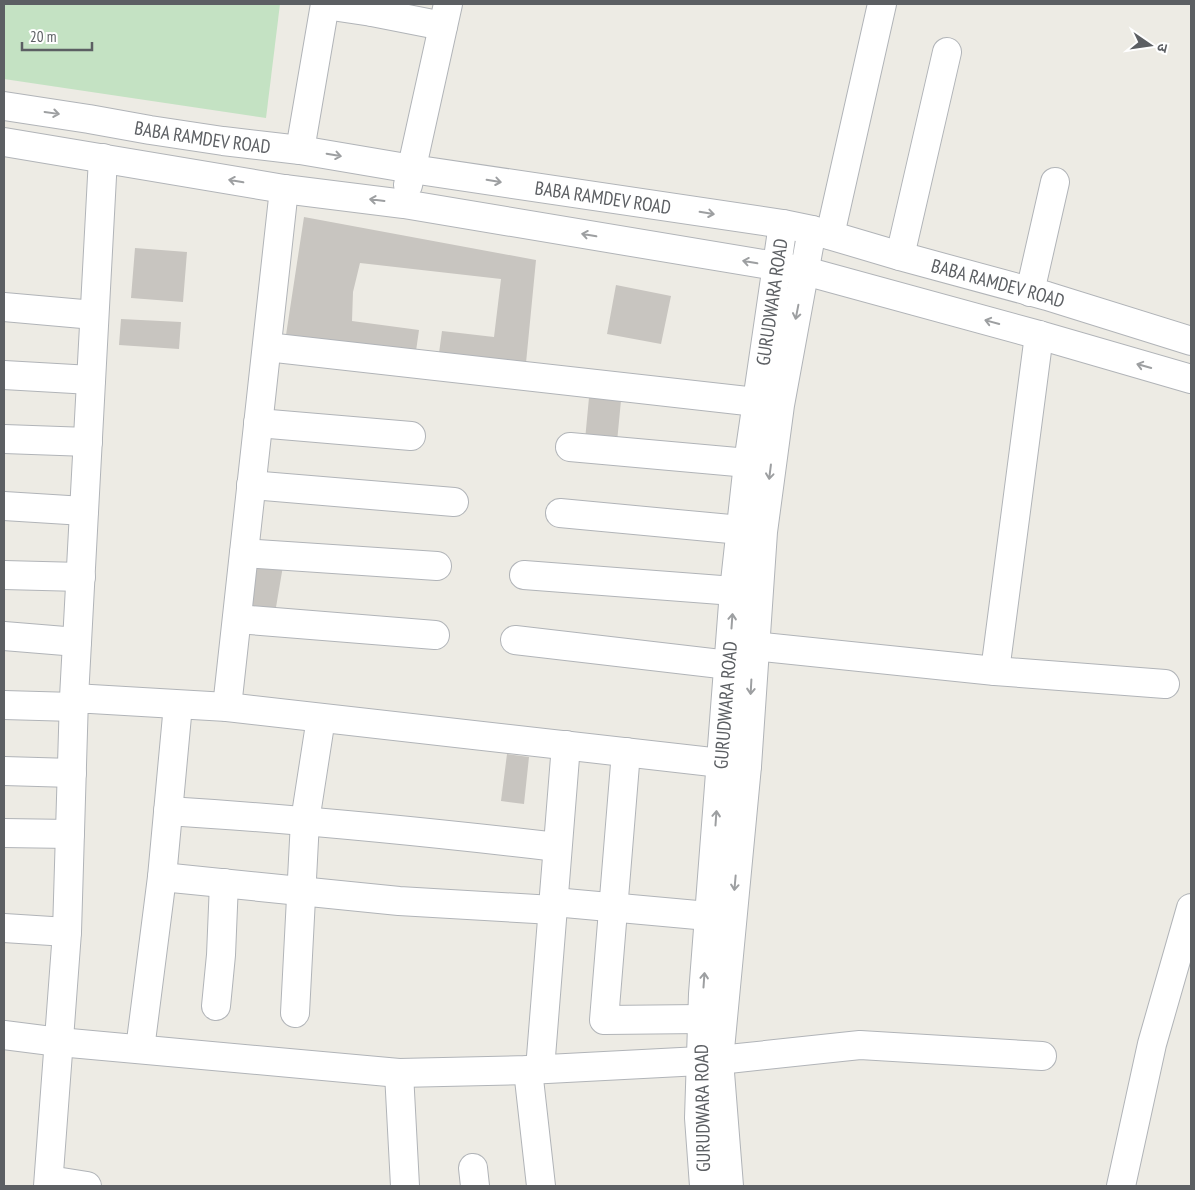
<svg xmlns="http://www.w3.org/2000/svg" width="1195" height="1190" viewBox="0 0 1195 1190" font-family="'PT Sans Narrow','Noto Sans Devanagari',sans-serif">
	<rect width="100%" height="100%" fill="#edebe4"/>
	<path fill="#c4e2c3" d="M4,4H280L266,118L4,79Z"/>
	<path fill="#c8c5c0" d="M304,217L536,260L526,363L439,353L442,331L494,337L501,279L360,263L353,292L352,321L419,330L416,351L286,335Z
		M135,248L187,252L183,302L131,298Z
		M616,285L671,296L661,344L607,334Z
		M121,319L181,322L179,349L119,345Z
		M590,387L622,390L617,442L585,440Z
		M254,561L283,566L274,619L246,614Z
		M507,754L529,757L524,804L501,801Z"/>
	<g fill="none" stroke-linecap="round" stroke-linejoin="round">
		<defs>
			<g id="minor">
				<path d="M325,5L372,12L374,4"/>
				<path d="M372,12L443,26"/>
				<path id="s1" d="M4,106L89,119L150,130L223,141L300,150L412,169L783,224L812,230L900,256L1047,296L1191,341"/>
				<path d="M4,142L284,189L404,204L805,271L1039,335L1191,379"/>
				<path d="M300,150L325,4"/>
				<path d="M408,185L448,4"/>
				<path d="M830,235L882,4"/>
				<path d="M900,256L947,52"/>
				<path d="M1030,292L1055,182"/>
				<path d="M4,307L94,315"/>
				<path d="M267,347L756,402"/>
				<path d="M4,375L91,380"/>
				<path d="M258,423L411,436"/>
				<path d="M4,439L88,442"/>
				<path d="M570,447L748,463"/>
				<path d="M251,485L454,502"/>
				<path d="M4,506L84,511"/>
				<path d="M560,513L741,530"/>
				<path d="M244,553L437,566"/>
				<path d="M4,575L81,577"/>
				<path d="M524,575L734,591"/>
				<path d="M237,619L435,635"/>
				<path d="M4,636L77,642"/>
				<path d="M515,640L729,665"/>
				<path d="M754,646L995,671L1165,684"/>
				<path d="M995,671L1039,335"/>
				<path d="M74,698L103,158"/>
				<path d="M4,705L74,707"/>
				<path d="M227,707L284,189"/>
				<path d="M626,752L604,1020L702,1019"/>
				<path d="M4,771L72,773"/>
				<path d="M168,811C298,819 428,832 557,847"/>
				<path d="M4,833L70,834"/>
				<path d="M162,877L399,901L553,910"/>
				<path d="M554,902L708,916"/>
				<path d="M4,928L67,932"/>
				<path d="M216,1006L221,955L224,883"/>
				<path d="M295,1013L305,821L321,718"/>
				<path d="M4,1035L59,1042L399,1073L528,1070L719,1060L860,1045L1042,1056"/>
				<path d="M140,1049L162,877L178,705"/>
				<path d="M540,1069L566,745"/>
				<path d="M528,1070L541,1186"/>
				<path d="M399,1073L405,1186"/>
				<path d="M473,1168L475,1186"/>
				<path d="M49,1180L87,1186"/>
				<path d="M48,1186L67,932L74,698L227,707L747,766"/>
				<path id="s2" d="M704,1186L699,1118L703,994L734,591L748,463L783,224"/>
				<path d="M729,1186L719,1060L747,766L763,532L780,405L812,230"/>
				<path d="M1121,1186L1152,1044L1191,908"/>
			</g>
		</defs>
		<use href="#minor" stroke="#b1b4b8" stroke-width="30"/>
		<use href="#minor" stroke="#fff" stroke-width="28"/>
	</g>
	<defs><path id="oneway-shaft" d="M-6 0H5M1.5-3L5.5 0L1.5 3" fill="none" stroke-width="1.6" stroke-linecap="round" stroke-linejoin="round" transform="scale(1.25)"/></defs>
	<g stroke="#9d9fa1">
		<use href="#oneway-shaft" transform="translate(52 113) rotate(8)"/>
		<use href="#oneway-shaft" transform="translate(334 155) rotate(10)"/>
		<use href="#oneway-shaft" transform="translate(236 181) rotate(-170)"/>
		<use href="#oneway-shaft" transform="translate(494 181) rotate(9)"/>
		<use href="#oneway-shaft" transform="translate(377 200) rotate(-173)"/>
		<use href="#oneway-shaft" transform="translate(707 213) rotate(9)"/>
		<use href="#oneway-shaft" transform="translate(589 235) rotate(-170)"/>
		<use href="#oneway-shaft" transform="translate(750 262) rotate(-170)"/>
		<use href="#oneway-shaft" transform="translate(797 312) rotate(101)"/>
		<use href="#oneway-shaft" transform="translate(992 322) rotate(-165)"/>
		<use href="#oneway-shaft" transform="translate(1144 366) rotate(-164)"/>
		<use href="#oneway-shaft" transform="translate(770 472) rotate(97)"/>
		<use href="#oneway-shaft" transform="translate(732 621) rotate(-86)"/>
		<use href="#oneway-shaft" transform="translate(751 687) rotate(93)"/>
		<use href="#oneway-shaft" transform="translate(716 818) rotate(-86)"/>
		<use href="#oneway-shaft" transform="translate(735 883) rotate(95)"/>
		<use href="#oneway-shaft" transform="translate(704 980) rotate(-86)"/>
	</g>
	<g text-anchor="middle" stroke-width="5" stroke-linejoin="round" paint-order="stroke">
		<g font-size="19" fill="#5c5f63" stroke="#fff">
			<text dy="7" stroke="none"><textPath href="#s1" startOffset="201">BABA RAMDEV ROAD</textPath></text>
			<text dy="7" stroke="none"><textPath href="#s1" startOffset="606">BABA RAMDEV ROAD</textPath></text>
			<text dy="7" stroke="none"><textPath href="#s1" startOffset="1011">BABA RAMDEV ROAD</textPath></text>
			<text dy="7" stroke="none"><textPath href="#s2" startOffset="888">GURUDWARA ROAD</textPath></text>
			<text dy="7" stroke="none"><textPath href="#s2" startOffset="482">GURUDWARA ROAD</textPath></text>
			<text transform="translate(702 1108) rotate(-91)" y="7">GURUDWARA ROAD</text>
		</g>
	</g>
	<rect width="1195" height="1190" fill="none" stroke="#5c5f63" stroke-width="10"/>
	<g transform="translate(1150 45) rotate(103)" stroke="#ffffff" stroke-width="4" paint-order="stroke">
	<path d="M0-4L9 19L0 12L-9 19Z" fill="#5c5f63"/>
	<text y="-8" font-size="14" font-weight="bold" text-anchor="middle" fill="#5c5f63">उ</text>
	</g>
	<path d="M22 42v8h70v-8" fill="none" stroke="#5c5f63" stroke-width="2.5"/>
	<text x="30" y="42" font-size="15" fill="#5c5f63" stroke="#ffffff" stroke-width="4" paint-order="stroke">20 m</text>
</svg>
